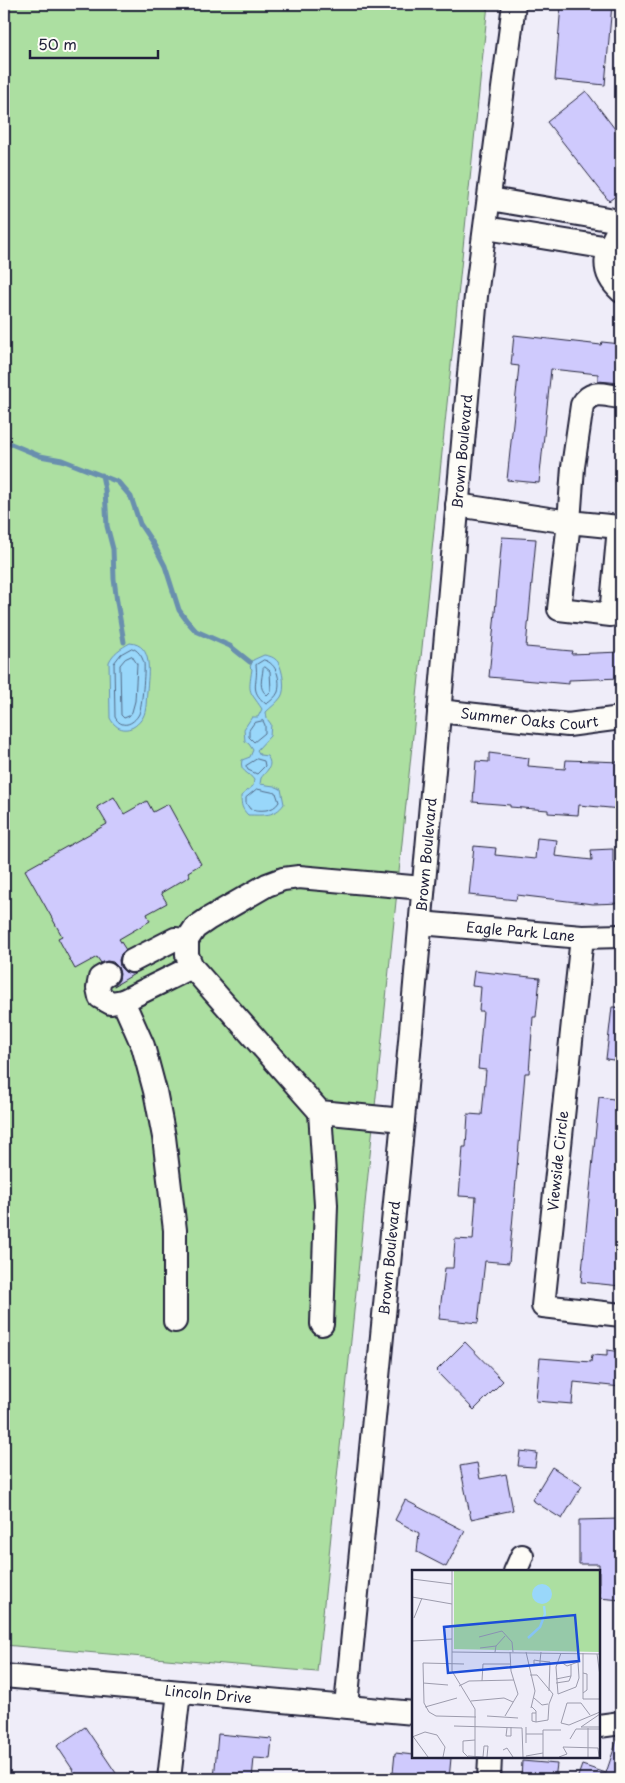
<svg xmlns="http://www.w3.org/2000/svg" width="625" height="1783" viewBox="0 0 625 1783" font-family="'Playpen Sans',sans-serif">
	<rect width="100%" height="100%" fill="#efedf9"/>
	<filter id="ink" filterUnits="userSpaceOnUse"><feTurbulence type="fractalNoise" baseFrequency=".02" numOctaves="2"/><feDisplacementMap in="SourceGraphic" scale="10" xChannelSelector="R" yChannelSelector="G"/><feConvolveMatrix kernelMatrix="1 2 1 2 8 2 1 2 1" color-interpolation-filters="sRGB"/></filter>
	<g filter="url(#ink)">
		<path fill="#acdfa1" stroke="#67806e" d="M4,4H488L317,1672L4,1645Z"/>
		<path fill="#99d7fa" stroke="#698fae" d="M130,643C154,645 148,674 147,691C146,699 147,710 143,717C134,732 118,734 110,718L109,662C113,653 121,648 130,643Z
			M264,655C270,656 274,657 278,662C283,670 286,690 281,697C277,703 271,707 266,712L267,719L271,724L270,736L257,750L260,755L267,756C274,766 267,770 261,778L260,784L274,786L281,789L284,804C275,817 263,815 248,815C242,809 241,805 241,796L253,786L254,780C249,772 239,772 242,760L250,757L253,750L249,744L245,741L244,729L252,717H258L262,709C249,689 248,695 252,669L250,667L253,660Z"/>
		<g fill="none" stroke-linecap="round" stroke-linejoin="round">
			<path stroke="#526a87" stroke-width="1" d="M132,648C138,650 142,656 144,663C145,671 142,706 139,714C133,725 121,729 115,717L114,663L121,654Z
				M132,656L137,664L135,701L132,712L129,716L124,718L121,715L120,665L125,659Z
				M264,660C277,663 281,680 278,692C276,697 270,702 266,704C248,689 259,684 256,665Z
				M265,667L270,671L271,691L267,695C258,688 262,680 263,669Z
				M263,721L265,725V733L254,742L249,737V730L254,723Z
				M257,759L264,761L265,766L257,774L248,770L246,766Z
				M257,789L276,793L279,802C273,812 260,811 250,809L246,803V798Z"/>
			<path stroke="#698fae" stroke-width="5" d="M4,441L40,456L62,460L118,482L131,497L140,524L154,545L165,566L179,610L187,621L196,631L230,646L250,662
				M102,475L105,490L107,526L113,549L114,579L117,602L124,642"/>
		</g>
		<path fill="#cfcafd" stroke="#22223b" d="M561,4H612L605,85L555,80Z
			M586,91L621,137V192L609,201L547,122Z
			M514,335L601,345L602,342L621,344V383L598,381V374L551,369L539,483L507,480L519,366L511,365Z
			M502,537L536,539L526,647L572,651L571,654L621,652V678L569,680V684L489,677Z
			M489,753L529,758L528,766L565,769L566,760L621,762L620,809L579,805L578,815L548,813V810L510,807V805L473,802L476,761L489,762Z
			M114,797L124,814L147,801L153,812L168,804L201,864L188,872L190,876L161,893L167,903L147,914L150,921L119,939L126,950L121,954L119,960L120,967L125,972L131,974L136,973L114,986L119,980L120,974L118,967L113,962L107,961L101,963L97,957L75,969L58,938L62,936L25,870L107,824L97,807Z
			M537,838L557,840L555,856L592,860L591,850L613,849V862H621V903L593,904L517,895L516,900L469,895L474,846L496,848L495,855L535,859Z
			M474,971L540,978L536,1017H533L529,1073H525L509,1263L485,1261L478,1323L439,1319L445,1268H453L455,1239L473,1240L476,1197L459,1196L463,1147H466L468,1114L482,1115L486,1070L478,1069L483,1011H479L481,987L472,986Z
			M612,1007H621V1061L606,1059Z
			M599,1097L621,1100V1286L581,1282Z
			M465,1342L503,1381L474,1410L436,1371Z
			M607,1350L621,1352V1387L574,1382L572,1404L536,1401L540,1358L591,1362L592,1355L607,1356Z
			M520,1451L537,1453L535,1467L518,1466Z
			M477,1463L480,1479L506,1474L513,1510L471,1519L460,1466Z
			M552,1467L582,1486L562,1519L532,1500Z
			M405,1500L465,1531L446,1567L417,1552L419,1533L395,1520Z
			M620,1519L621,1600L599,1598V1564H579V1520Z
			M85,1727L120,1779H79L57,1746Z
			M218,1734L272,1739L270,1759L254,1758L252,1779H214Z
			M621,1736V1779H577L582,1765L606,1773L618,1737Z
			M395,1753L414,1755V1757L451,1758L449,1779H412L413,1775L393,1773Z
			M522,1761L557,1764L555,1779H521Z"/>
		<g fill="none" stroke-linecap="round" stroke-linejoin="round">
			<defs>
				<g id="minor">
					<path d="M490,199L614,220L621,224C608,249 596,269 621,291"/>
					<path d="M486,228L609,248"/>
					<path d="M457,505L569,522L573,467L582,405C592,388 605,396 621,397"/>
					<path d="M569,522L619,527L611,615L559,609Z"/>
					<path id="s1" d="M439,711L568,725L621,718"/>
					<path id="s2" d="M420,923L582,937L621,936"/>
					<path d="M582,937L543,1306L621,1315"/>
					<path d="M132,961L175,939L187,940"/>
					<path d="M107,974L100,978L98,988L100,997L111,1003L123,1001"/>
					<path d="M320,1112L326,1205L322,1324"/>
					<path d="M403,1120L320,1112L192,967L187,955V940L195,928L208,919L267,885L283,879L299,877L423,888"/>
					<path d="M175,1321V1230L164,1137L155,1091L143,1046L123,1001L192,967"/>
					<path d="M515,1572L522,1556"/>
					<path id="s3" d="M4,1676L414,1713"/>
					<path id="s4" d="M346,1706L403,1120L476,296L514,4"/>
					<path d="M599,1726L621,1723"/>
					<path d="M169,1779L179,1692"/>
					<path d="M489,1779L490,1757"/>
				</g>
			</defs>
			<use href="#minor" stroke="#22223b" stroke-width="26"/>
			<use href="#minor" stroke="#fdfcf7" stroke-width="22"/>
		</g>
	</g>
	<g text-anchor="middle" stroke-width="4" stroke-linejoin="round" paint-order="stroke">
		<g font-size="14" fill="#22223b" stroke="#fdfcf7">
			<text dy="5" stroke="none"><textPath href="#s4" startOffset="1260">Brown Boulevard</textPath></text>
			<text dy="5" stroke="none"><textPath href="#s1" startOffset="91">Summer Oaks Court</textPath></text>
			<text dy="5" stroke="none"><textPath href="#s4" startOffset="855">Brown Boulevard</textPath></text>
			<text dy="5" stroke="none"><textPath href="#s2" startOffset="101">Eagle Park Lane</textPath></text>
			<text transform="translate(558 1161) rotate(-84)" y="5">Viewside Circle</text>
			<text dy="5" stroke="none"><textPath href="#s4" startOffset="450">Brown Boulevard</textPath></text>
			<text dy="5" stroke="none"><textPath href="#s3" startOffset="205">Lincoln Drive</textPath></text>
		</g>
	</g>
	<g transform="translate(412 1570)">
		<rect width="188" height="188" fill="#efedf9"/>
		<path d="M42,0H187V82L42,79Z" fill="#acdfa1"/>
		<path d="M120 24a10 10 0 1 1 20 0a10 10 0 1 1-20 0Z" fill="#99d7fa"/>
		<path fill="none" stroke="#99d7fa" stroke-width="2.5" d="M116,68L128,57L133,44L132,36"/>
		<path fill="none" stroke="#9d9cad" stroke-width="1" d="M40,0V101L63,139V187M0,9L40,14M0,27L40,34M2,48L10,28M67,67L90,61L100,72L101,82M0,71L40,69M68,78L84,76M40,82L188,84M83,82L84,76L93,66M114,82L123,121L119,138M129,82L128,91L138,92L137,121M171,83V129H188M185,84L188,106M122,90L128,91V94H122ZM149,92L155,96L166,92L167,108L164,117L146,124L144,97L149,83M52,94L11,93L12,133L17,142L24,146L64,147M171,103L175,104V120L171,123M118,105H125L141,124L137,134M144,109L159,106V94M70,111L71,94H98M11,113L36,115M144,113L157,111L159,106M47,116L57,111L102,110M122,128L130,135L136,134M59,131L92,128L101,132M119,136L124,141V152M13,137L45,128M188,144L169,157H188M178,145L169,133H155L149,153L157,155L188,142M75,146L106,148M93,146L106,124L99,101L98,82M124,152L136,150L137,134M124,152L120,151V143H124M42,156L110,158L111,187M114,157V173M95,158L94,166H99V157M114,164H131M0,165L16,187M0,167L13,162L25,165L33,177L31,187M158,169L164,159H188M91,180L95,178L101,187M56,186L71,187M114,186L131,183M56,187L51,182V171L63,170M71,187L72,176H76L75,187M131,187V160H149M147,187L155,184L151,177L186,178L187,187M176,187V158"/>
		<path fill="#1d4ed8" fill-opacity="0.15" stroke="#1d4ed8" stroke-width="2.5" d="M163,45L167,91L36,103L32,57Z"/>
		<rect width="188" height="188" fill="none" stroke="#22223b" stroke-width="2.5"/>
	</g>
	<rect width="625" height="1783" fill="none" stroke="#fdfcf7" stroke-width="20"/>
	<rect x="10" y="10" width="605" height="1763" fill="none" stroke="#22223b" stroke-width="2" filter="url(#ink)"/>
	<path d="M30 50v8h128v-8" fill="none" stroke="#22223b" stroke-width="2.5"/>
	<text x="38" y="50" font-size="15" fill="#22223b" stroke="#fdfcf7" stroke-width="4" paint-order="stroke">50 m</text>
</svg>
